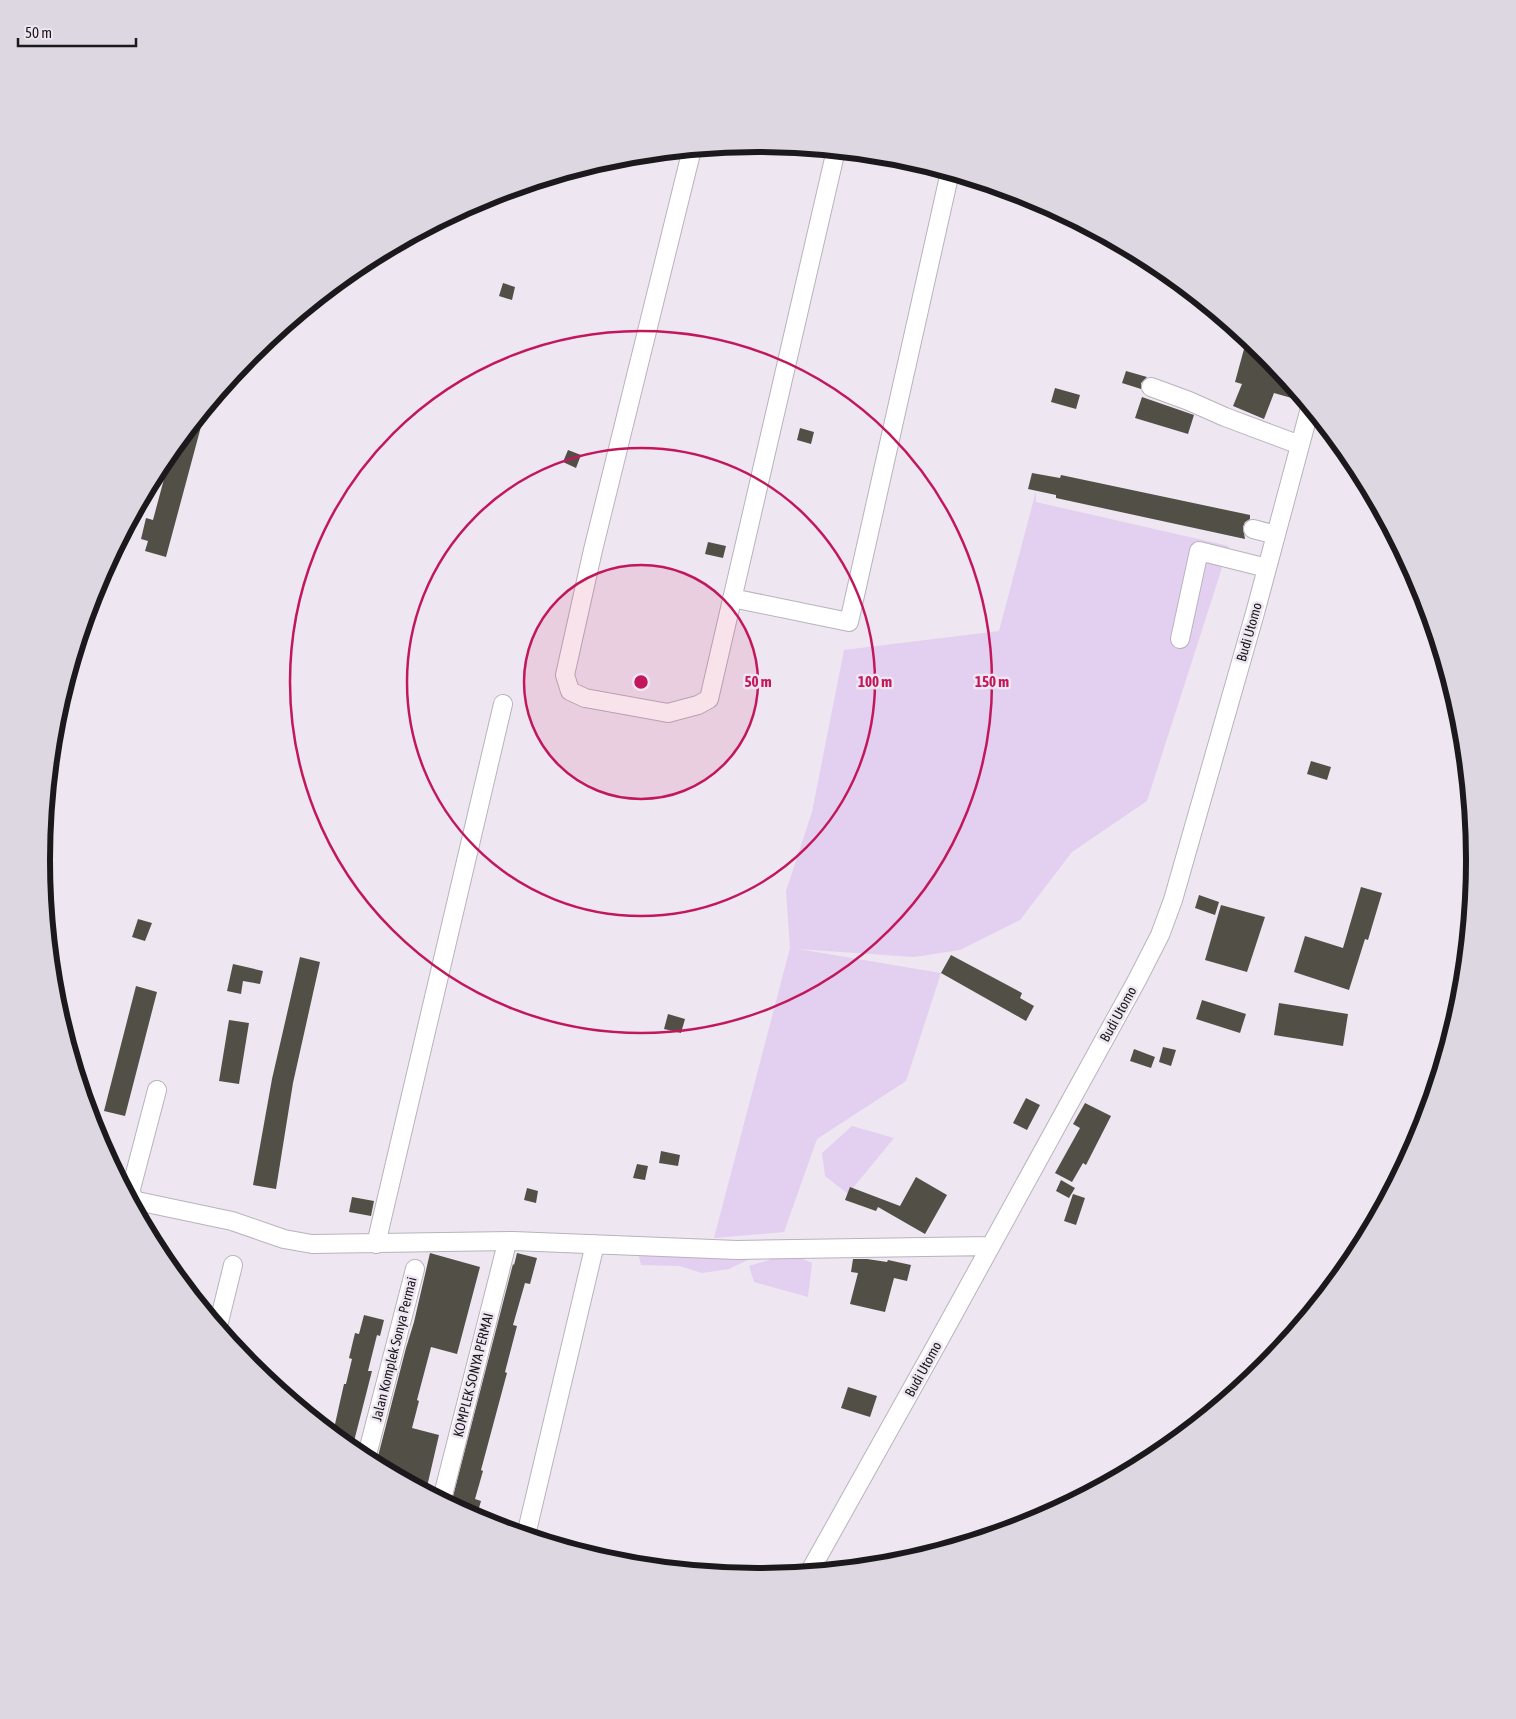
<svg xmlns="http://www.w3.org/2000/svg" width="1516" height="1719" viewBox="0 0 1516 1719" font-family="'Asap Condensed',sans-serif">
	<rect width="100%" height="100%" fill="#eee7f2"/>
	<path fill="#e3cfef" d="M1036,491V502L1229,546L1147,801L1072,852L1020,920L960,950L914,957L798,949L941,973L906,1081L817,1139L784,1232L714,1238L790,948L786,891L812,812L844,650L999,631Z
		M852,1126L894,1138L848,1194L825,1176L822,1153Z
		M638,1252L754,1257L729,1269L702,1273L679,1266L641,1265Z
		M796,1256L812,1263L808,1297L754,1282L749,1266L775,1258Z"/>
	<path fill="#525046" d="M503,283L515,287L512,300L499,296Z
		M1247,338L1265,353L1304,400L1302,401L1274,393L1264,419L1233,406L1242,384L1235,382Z
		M1126,371L1147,377L1141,383V389L1122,383Z
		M1055,388L1080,395L1076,409L1051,402Z
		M1142,397L1194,415L1188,434L1135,418Z
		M206,408L166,557L145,551L148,541L141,539L146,518L153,520L172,449Z
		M800,428L814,432L811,444L797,440Z
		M568,450L581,455L576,468L563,462Z
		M1032,473L1060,478L1061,475L1250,515V519L1245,522L1243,527L1245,539L1056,498V495L1028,489Z
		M708,542L726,546L723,558L705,554Z
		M1311,761L1331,767L1327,780L1307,774Z
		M1361,887L1382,893L1368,940L1365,939L1349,990L1294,972L1305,936L1343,948Z
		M1199,895L1219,902L1215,915L1195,908Z
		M1221,905L1265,917L1247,972L1205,960Z
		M138,919L152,923L145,941L132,937Z
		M951,955L1022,993L1020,998L1034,1006L1026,1021L941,973Z
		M300,957L320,962L293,1083L276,1189L253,1185L272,1079Z
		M233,964L263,971L260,984L243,981L241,994L227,991Z
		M136,986L157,992L125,1116L104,1111Z
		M1202,1000L1246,1014L1240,1033L1196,1019Z
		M1279,1003L1348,1014L1343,1046L1274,1035Z
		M668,1014L685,1019L681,1033L664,1029Z
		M229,1020L249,1023L239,1084L219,1081Z
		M1163,1047L1176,1050L1171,1066L1159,1062Z
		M1134,1049L1155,1057L1151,1068L1130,1061Z
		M1026,1098L1040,1105L1027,1130L1013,1123Z
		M1085,1103L1111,1116L1086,1165L1083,1163L1072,1182L1055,1173L1080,1128L1073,1124Z
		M661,1151L680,1155L678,1166L659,1163Z
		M637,1164L648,1166L645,1180L633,1178Z
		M916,1177L947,1195L925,1234L878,1207L876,1211L845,1200L850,1187L900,1206Z
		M1061,1180L1075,1188L1069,1198L1056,1191Z
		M527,1188L538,1191L536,1203L524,1200Z
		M1073,1194L1085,1198L1076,1225L1064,1221Z
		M352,1197L374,1201L371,1216L349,1212Z
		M430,1253L480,1267L457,1354L431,1347L417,1400L419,1401L412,1428L439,1435L426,1491L376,1464L406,1348L414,1322Z
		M517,1253L537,1258L530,1284L525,1283L513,1325L517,1326L505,1372L507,1373L481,1470L483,1471L475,1499L481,1501L476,1518L451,1504L513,1264L514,1265Z
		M853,1259H867L887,1262L888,1260L911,1265L907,1281L894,1278L885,1312L850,1304L858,1273L851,1272Z
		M364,1315L384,1320L380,1336L377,1335L368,1371H372L352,1449L333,1433L344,1384H346L352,1359L349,1358L355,1333L359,1334Z
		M848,1387L877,1396L870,1417L841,1408Z"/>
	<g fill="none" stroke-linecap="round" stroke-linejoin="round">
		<defs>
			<path id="minor" d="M692,149L593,550L565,675L570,691L585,698L668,713L698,705L709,699L836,150
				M1151,387L1189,401L1225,417L1300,445
				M1253,529L1276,535
				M732,598L849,622L950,172
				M1180,639L1199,551L1267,568
				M157,1090L131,1189L132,1196L137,1201L232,1221L284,1239L312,1244L513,1241L737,1250L990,1246
				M376,1244L503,704
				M218,1326L233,1265
				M366,1459L415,1269
				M442,1499L505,1251
				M526,1535L595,1244
				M810,1571L938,1342L1137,980L1160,935L1173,900L1255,613L1310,408"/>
		</defs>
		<use href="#minor" stroke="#b9b2bd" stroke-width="20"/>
		<use href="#minor" stroke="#fff" stroke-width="18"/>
	</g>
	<circle cx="641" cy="682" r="117" fill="#c2185b" fill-opacity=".12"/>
	<g fill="none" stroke="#c2185b" stroke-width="2.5">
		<circle cx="641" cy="682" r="117"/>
		<circle cx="641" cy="682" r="234"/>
		<circle cx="641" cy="682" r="351"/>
	</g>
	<g text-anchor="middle" stroke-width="5" stroke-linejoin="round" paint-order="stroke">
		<g font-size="14" fill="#1c191d" stroke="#eee7f2">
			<text transform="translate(1249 632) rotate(-74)" y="5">Budi Utomo</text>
			<text transform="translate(1118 1014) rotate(-61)" y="5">Budi Utomo</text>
			<text transform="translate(394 1349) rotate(-76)" y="5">Jalan Komplek Sonya Permai</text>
			<text transform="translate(923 1369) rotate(-61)" y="5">Budi Utomo</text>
			<text transform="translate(473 1375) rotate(-76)" y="5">KOMPLEK SONYA PERMAI</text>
		</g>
	</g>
	<path d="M0 0H1516V1719H0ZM50 860a708 708 0 1 1 1416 0a708 708 0 1 1-1416 0Z" fill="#ddd7e1" fill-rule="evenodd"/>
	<path fill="none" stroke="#1c191d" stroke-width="6" d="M50 860a708 708 0 1 1 1416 0a708 708 0 1 1-1416 0Z"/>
	<circle cx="641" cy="682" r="8" fill="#c2185b" stroke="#eee7f2" stroke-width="2.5"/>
	<g font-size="15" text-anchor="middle" font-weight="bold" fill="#c2185b" stroke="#eee7f2" stroke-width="5" stroke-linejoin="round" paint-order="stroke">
		<text x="758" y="687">50 m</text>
		<text x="875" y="687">100 m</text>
		<text x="992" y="687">150 m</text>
	</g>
	<path d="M18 38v8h118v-8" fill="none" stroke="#1c191d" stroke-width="2.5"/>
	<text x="25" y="38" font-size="15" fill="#1c191d" stroke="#eee7f2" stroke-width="4" paint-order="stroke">50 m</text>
</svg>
